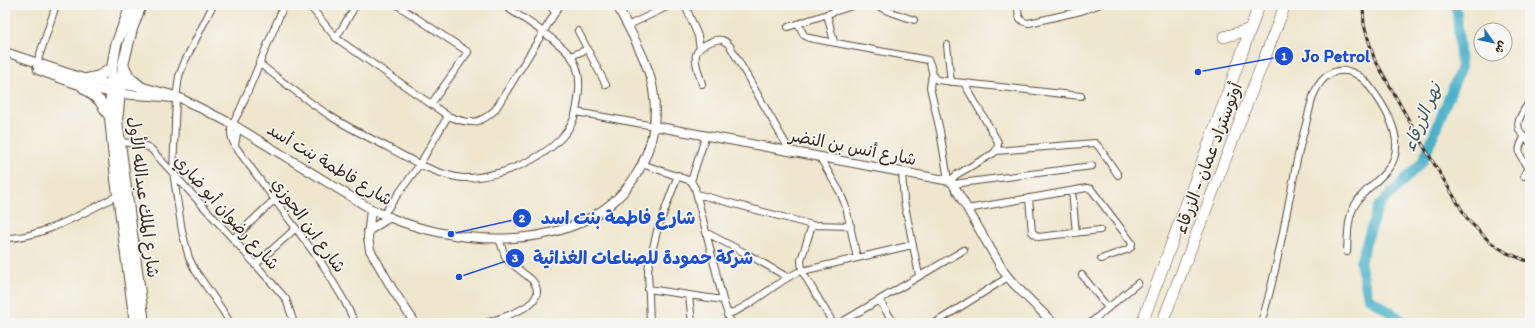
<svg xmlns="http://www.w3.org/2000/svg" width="1535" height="328" viewBox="0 0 1535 328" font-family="Itim,'Playpen Sans Arabic',sans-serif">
	<rect width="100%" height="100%" fill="#f6f6f2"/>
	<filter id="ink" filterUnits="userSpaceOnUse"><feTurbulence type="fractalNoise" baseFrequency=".025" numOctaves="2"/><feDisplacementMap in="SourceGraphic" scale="8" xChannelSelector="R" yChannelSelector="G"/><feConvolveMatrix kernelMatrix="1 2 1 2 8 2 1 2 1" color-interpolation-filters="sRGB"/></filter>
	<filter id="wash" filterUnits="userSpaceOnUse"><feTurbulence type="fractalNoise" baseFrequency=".012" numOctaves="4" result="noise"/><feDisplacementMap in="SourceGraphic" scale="16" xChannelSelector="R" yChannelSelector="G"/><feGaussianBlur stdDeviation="0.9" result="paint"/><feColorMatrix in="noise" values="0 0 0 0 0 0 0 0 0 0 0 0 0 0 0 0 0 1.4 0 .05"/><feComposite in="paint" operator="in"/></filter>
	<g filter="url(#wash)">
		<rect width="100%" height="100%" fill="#efe6cd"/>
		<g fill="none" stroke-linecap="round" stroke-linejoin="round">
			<path stroke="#4ab1c9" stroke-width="10" d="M1406,323L1368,297L1360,262L1378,207L1423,161L1461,67L1457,13L1455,5"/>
		</g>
	</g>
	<g filter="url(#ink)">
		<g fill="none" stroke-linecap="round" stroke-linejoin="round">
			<defs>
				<path id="minor" d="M213,5L185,61L179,76L176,99L173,172L182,231L189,258L195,270L223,311L230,323
					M284,5L240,110C232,125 227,130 235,146L323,265L345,302L355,323
					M309,5L336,38L448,116C468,124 478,126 495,110L560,5
					M397,5L468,52L431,104
					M550,5L555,13
					M685,5L698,36L700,48
					M875,5L888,11L914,20
					M1018,5C1018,14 1018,22 1029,23L1081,11L1098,5
					M827,14L834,42
					M798,24L804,35L809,38L928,60C933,66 930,76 937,80L1081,96
					M627,26L671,5
					M788,27L855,5
					M578,31L606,85
					M336,38L356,5
					M947,45L951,82
					M571,56L588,49
					M259,63C284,83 308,102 335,119C353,130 372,139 391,149C413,161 437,175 463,178C477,179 489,175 502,172C528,164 559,148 572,123C576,115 577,107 578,99C580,87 580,73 574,61C565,44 520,16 503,5
					M36,66L56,5
					M932,75L930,87L940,131L948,180
					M702,84C700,76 694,63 696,55C697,47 715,38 722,40C726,41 728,44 730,46L790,151
					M1530,101C1519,117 1510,128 1530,142
					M576,112L654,126
					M706,135L691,181L695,188L723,300L731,323
					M1524,138C1515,152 1521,156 1528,169
					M120,142L141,144L150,148L233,239L286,299L294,323
					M235,146L238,127
					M996,151L1095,143L1099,147L1118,175
					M819,156L840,192L846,207L857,258
					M642,164L691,181
					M902,172L904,201L919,275
					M1524,176L1526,171L1530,168
					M950,181L956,175L994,153C997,150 998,147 998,142L964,83
					M953,184L1092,166
					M1072,191L1076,233
					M697,194L812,225L851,226
					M1029,198L1032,232L1038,237L1100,230
					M967,209L1087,188L1091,189L1132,243L1131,247L1129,249L1101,259
					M383,215L420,164L448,116
					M812,225L801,260L802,271L833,323
					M707,233L749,255L787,277
					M5,238C41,239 86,211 119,195
					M233,239L274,200
					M255,265L296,228
					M1082,275L1108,308
					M648,289L723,300
					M689,296L692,323
					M879,300L894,323
					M727,315C754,305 773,284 798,272L912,245
					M486,323C502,317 553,305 532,280L506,259L499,239
					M650,323L648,269L657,231L678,175
					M840,323L964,250
					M935,323L1008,277
					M1090,323L1138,283
					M1261,323C1276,275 1284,225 1294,176C1297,157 1302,138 1307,120C1309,111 1311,102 1314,94C1318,84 1324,76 1334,72C1349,68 1361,75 1370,87C1386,108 1408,144 1388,169C1378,182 1363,190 1355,205C1347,218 1348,237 1347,252"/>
				<path id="tertiary" d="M5,52L86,79L111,84L143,87L176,96L232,124L371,209C449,249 590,259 639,170C651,148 657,122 654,97C651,64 631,34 617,5
					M38,70C62,79 84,88 109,92C129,96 150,95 171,98
					M654,126L950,181L953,184L1004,272L1013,283L1053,323
					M371,209L368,238L370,250L393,290L415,323
					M368,231L390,217"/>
				<path id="primary" d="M131,5L116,45L112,68L110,117L116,179L135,323
					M141,5L132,29L123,65L117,121L144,323
					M123,65L130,78L141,87
					M86,79L99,76L112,68
					M83,87L100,101L110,117"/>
				<path id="trunk" d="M1224,37L1251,29
					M1142,323L1224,103L1259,5
					M1162,323L1285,5"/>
			</defs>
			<use href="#minor" stroke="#564638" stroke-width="8"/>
			<use href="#tertiary" stroke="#564638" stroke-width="10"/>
			<use href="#primary" stroke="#564638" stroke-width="12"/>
			<use href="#trunk" stroke="#564638" stroke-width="12"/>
			<use href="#minor" stroke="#fff" stroke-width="6"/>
			<use href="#tertiary" stroke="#fff" stroke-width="8"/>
			<use href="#primary" stroke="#fff" stroke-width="10"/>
			<use href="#trunk" stroke="#fff" stroke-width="11"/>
			<defs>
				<path id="rail" d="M1363,5L1364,25L1374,58L1421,142L1468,220L1490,242L1507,253L1530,262"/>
			</defs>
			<use href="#rail" stroke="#3b2a1e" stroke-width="3"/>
			<use href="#rail" stroke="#f6f6f2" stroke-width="1.5" stroke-dasharray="4.5" stroke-linecap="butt"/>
		</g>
	</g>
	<g text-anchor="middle" stroke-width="3.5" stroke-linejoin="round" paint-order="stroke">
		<g font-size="17" fill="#3b2a1e" stroke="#f6f6f2">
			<text transform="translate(853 147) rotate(11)" y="6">شارع أنس بن النضر</text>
			<text transform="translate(1208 158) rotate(-69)" y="6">أوتوستراد عمان - الزرقاء</text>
			<text transform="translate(330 164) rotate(31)" y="6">شارع فاطمة بنت أسد</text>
			<text transform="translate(144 197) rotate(83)" y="6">شارع الملك عبدالله الأول</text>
			<text transform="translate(227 212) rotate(48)" y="6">شارع رضوان أبو ضاري</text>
			<text transform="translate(309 225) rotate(54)" y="6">شارع ابن الجوزي</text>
		</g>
		<g font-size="18" font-style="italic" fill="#40595a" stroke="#f6f6f2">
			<text transform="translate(1422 117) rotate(-67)" y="6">نهر الزرقاء</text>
		</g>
	</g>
	<path fill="none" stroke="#1d4ed8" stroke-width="1.5" d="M1198 72L1284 56M451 234L522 218M459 277L515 258"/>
	<g fill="#1d4ed8" stroke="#f6f6f2" stroke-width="1.5">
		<circle cx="1198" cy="72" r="4"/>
		<circle cx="451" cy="234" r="4"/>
		<circle cx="459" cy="277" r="4"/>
		<circle cx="1284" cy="56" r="10"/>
		<circle cx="522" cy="218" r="10"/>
		<circle cx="515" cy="258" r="10"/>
	</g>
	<g font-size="12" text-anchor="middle" font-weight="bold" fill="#fff">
		<text x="1284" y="60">1</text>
		<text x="522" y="222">2</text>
		<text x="515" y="262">3</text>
	</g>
	<g font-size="18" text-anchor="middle" font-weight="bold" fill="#1d4ed8" stroke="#f6f6f2" stroke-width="3.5" stroke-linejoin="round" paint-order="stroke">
		<text x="1336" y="62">Jo Petrol</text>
		<text x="618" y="224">شارع فاطمة بنت اسد</text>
		<text x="643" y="264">شركة حمودة للصناعات الغذائية</text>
	</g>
	<rect width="1535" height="328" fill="none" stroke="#f6f6f2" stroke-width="20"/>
	<g transform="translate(1493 42) rotate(123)"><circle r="19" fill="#f6f6f2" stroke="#aba49d"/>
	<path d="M0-3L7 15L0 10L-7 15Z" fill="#1f6fb2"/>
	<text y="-6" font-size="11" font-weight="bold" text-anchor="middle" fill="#3b2a1e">ش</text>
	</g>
</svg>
